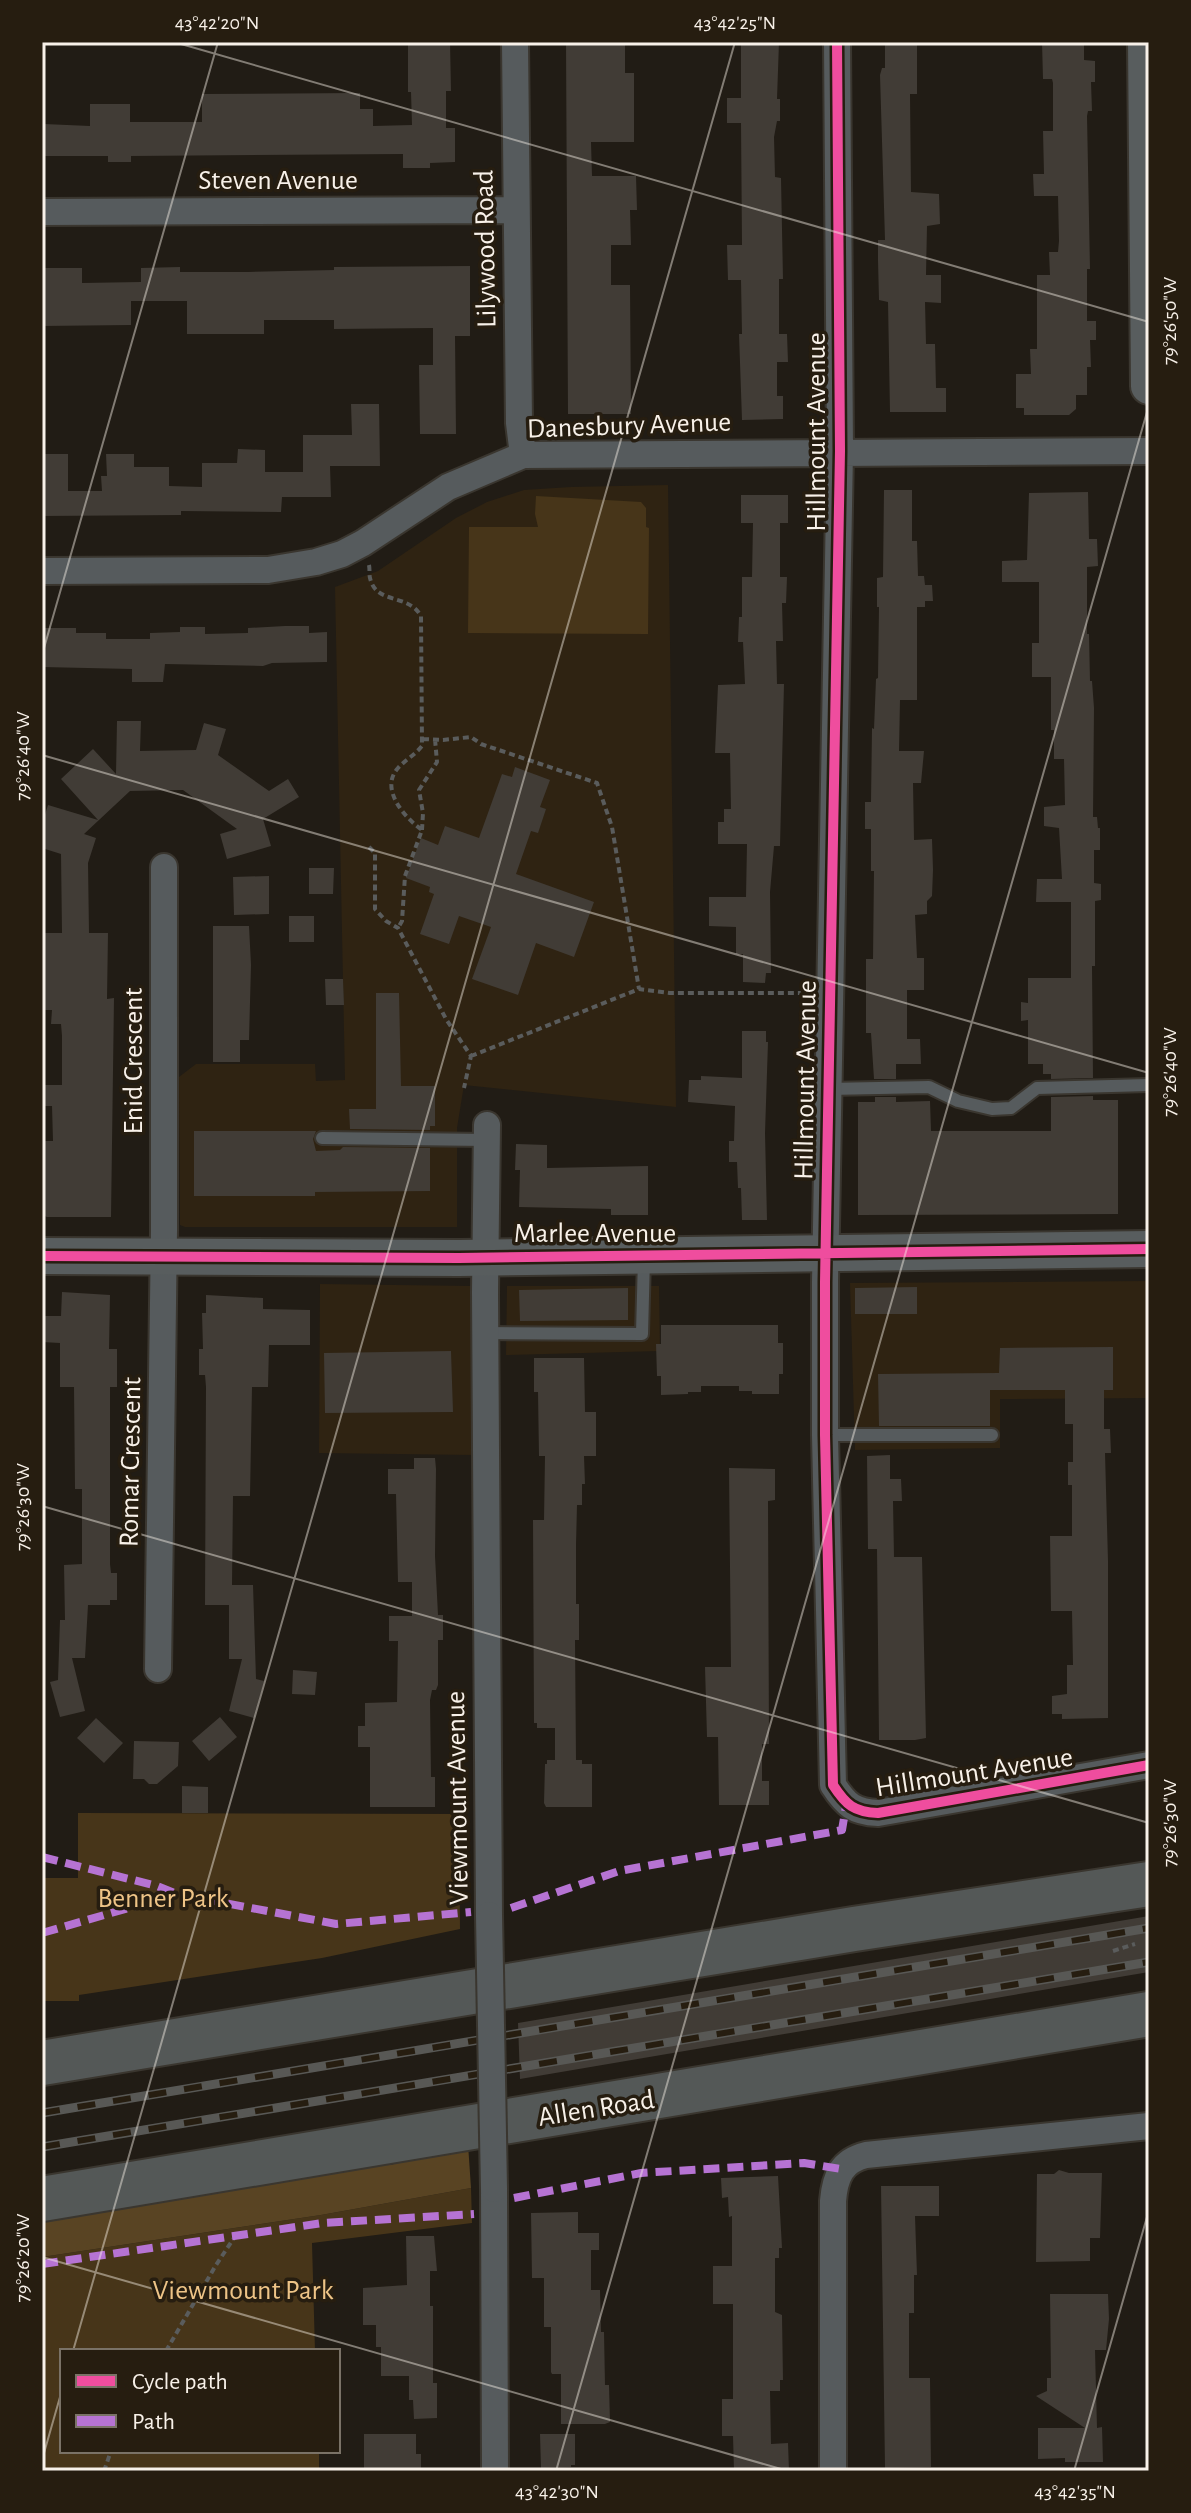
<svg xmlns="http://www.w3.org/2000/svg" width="1191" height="2513" viewBox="0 0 1191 2513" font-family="'Alegreya Sans',sans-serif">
	<rect width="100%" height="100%" fill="#211c15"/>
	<path fill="#2f2312" d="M668,485L676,1107L464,1085L457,1128V1227H185L180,1225L179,1077L196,1064H315L316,1081L345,1080L335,587L378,571L456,518L487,502L524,490L571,487Z
		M1149,1281V1398L1000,1399V1448L855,1450L850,1283Z
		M320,1284L472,1286L475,1455L319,1453Z
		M507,1286H659L660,1351L506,1355Z"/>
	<path fill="#473519" d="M536,496L641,502L646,508V527L649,528L648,634L468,633L469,527H538L535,514Z
		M78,1813L459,1814L460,1929L322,1958L79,1995V2001H42V1878H78Z
		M471,2188L472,2223L312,2243L315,2351H62V2451H319V2471H42V2257L321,2215Z"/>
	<path fill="#594423" d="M468,2144L471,2188L321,2215L42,2257V2221L170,2200L352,2165H390Z"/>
	<path fill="#413c36" d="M408,42H450L451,91H446V128H455V162L430,163V168H403V154L131,156V162H108V156H44V124L90,126V104H130V122H202V94L360,93V109H373V126L412,125L411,92H408Z
		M566,42H625V73H634V142H591L592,176H636L637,210H630L631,245H611V285H630L631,414H568Z
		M741,42H779L777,99H780V121H777L774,137L775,177L781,178L783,279H779V334H787L788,362H777V396H783V419L742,420L739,334H742L741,280H728L727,245H742L741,123H727V98H741Z
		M885,42H917V94H910L911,192L939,194L940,224L927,226L926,275H941V303L925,302L926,344H935L936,388H946V412H890L888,302L879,300L878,260V240H885L880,75L882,68H885Z
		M1042,42H1084V60L1095,61V82H1091L1092,111H1088L1087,116L1090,269H1087V321H1096V340H1090L1091,367H1087V395H1076V409L1069,415H1024V408H1016V374H1031L1030,349H1037V275H1050L1049,252H1058L1059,241L1058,196H1034L1033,174H1044L1043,131H1053V83L1052,79H1043Z
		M470,266V336H455L456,434H420L419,365H433V328L334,329V320H264V334H187V301H131V325L42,326V268H82V283L141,282V268L180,267V272H248L334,270V267Z
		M351,404H379L380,466H330L331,497H282L281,512L181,511V515L42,516V454H68V491H102L101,476H107L106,454H134V467H169V486L202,487V463H237L238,449L265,450V472H303V435H352Z
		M884,490H912V541H917L918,576H924L925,585H932L933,601H925V607H917V700H900L899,751H924L921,783H913L914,840L932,839L933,870L932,896L927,901V914L915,915L917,958H924V990H907V1039H920L921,1064H896V1079H874L871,1033H866V959H873L874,871H871V829H865V802H871L872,728L874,729L876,679L878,678L879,607H877V578L883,577Z
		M1088,492L1089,539H1097L1098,566L1087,567V634H1089L1090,681H1092L1094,708L1093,817H1097L1098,828H1100V850H1094V883L1101,884V900L1095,901V966H1092L1093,1078L1051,1079V1074H1043V1064H1028V1020L1021,1021V1002L1028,1003V978H1071V902H1036L1037,879H1062L1059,828L1044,826V807L1065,805L1064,759H1054V730H1051V677H1032V643H1039V582H1002V561L1027,560L1029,493Z
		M741,495H788V523H780V577H787L786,603H782L783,641H776L777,684H784L780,846H774L770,892L771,973H766L765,983L743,982V954H736V927L709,926V897H746L747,844H718V822H724V809H731L730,753H715L718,685L745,684L743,642H738L739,617H742V577H752L753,523H741Z
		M285,626H309V633L327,632V662L272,663L263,666L165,664L163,682H132V669L42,667V628H76V633H106V639H150V633L180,632V627H205V634L248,633V628Z
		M117,721H141L140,751L196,750L204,723L226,729L218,755L269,791L288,779L299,797L263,819L271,846L227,859L220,834L237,829L183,790L130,791L84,834L96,838L88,863L89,933H108L107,999L114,998L111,1217H47L42,1215V1141H53L52,1106H42V1085H62V1036L61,1024H51L52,1010H42V949H45V933H62L61,854L42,848V824L48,805L98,820L61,779L93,749L116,774Z
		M515,767L550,780L540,807L546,809L538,833L531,831L516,874L594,902L574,957L536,943L518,995L472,979L491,927L459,916L449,944L420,934L434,894L429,892L430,887L406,878L421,838L438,845L445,826L479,838L502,774L512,777Z
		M309,868H334L333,894H309Z
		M269,876V914L234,915L233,877Z
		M289,916H314V942H289Z
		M213,926H249L251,965L249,1040H240V1062H213Z
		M325,979H343L344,1005H326Z
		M376,993H399L401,1086H435V1126H430V1130L350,1129L349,1109H376Z
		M742,1031H766V1042H768L765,1133L767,1220H742L741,1188H738L737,1162H729V1141H734L735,1106L688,1102L689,1080H701V1076L742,1078Z
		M1093,1096V1100H1118V1214L858,1215V1102H875V1097H896V1102L930,1101L931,1131H1051V1097Z
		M194,1131H316L313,1139L316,1151L340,1150L343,1147L430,1148V1191L315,1192V1196H194Z
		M516,1144L547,1145V1168L648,1166V1215H611V1209L519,1207L520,1170H515Z
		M917,1287V1314H855V1288Z
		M628,1288V1320L520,1321L519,1290Z
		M62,1292L110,1295L109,1349H117V1387H110V1564L111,1573H117V1600H110V1605H88L85,1658H72L85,1711L60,1717L50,1682L58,1680L60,1620H65L64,1565L82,1564V1489H75L74,1387H60V1343L42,1342V1316H61Z
		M206,1295L263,1298V1309L310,1310V1345H269L268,1387H252L250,1496H233L232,1585H253L256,1679L264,1681L254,1718L229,1711L242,1659H229V1605H205L206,1387L205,1375H199V1349H203L202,1313H206Z
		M661,1325H778V1343H783V1374H779V1394H752V1391H739V1386H701V1392H688V1394L661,1395V1376H657L656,1344H661Z
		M1113,1347V1390H1104V1429H1110L1111,1453H1105L1108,1561V1718L1062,1719V1714H1052V1696L1067,1694V1665H1073L1072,1611H1051L1050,1536H1072V1485H1068V1462H1073V1424H1065V1390H990V1426H879L878,1374L999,1373L1000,1348Z
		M451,1351L453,1412L325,1413L324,1353Z
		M534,1358H584L585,1412H596V1456H584L585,1484H582V1505H577L576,1545V1604H579V1640H575L576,1760H582V1764H592V1807H546L544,1803L545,1764H547V1760H555V1728H537V1723H534L533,1520H544L545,1456H539L538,1392H534Z
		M890,1455V1479H901L902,1501H893L894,1557H922L926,1738L915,1740H879L877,1549H868L867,1456Z
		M414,1458H435L436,1469L435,1556L438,1615H443V1640H438V1685L436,1690H432L430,1700L431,1777H435V1807H370V1747H358V1726H365V1703L397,1702L398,1641H389V1616H412V1582H398L396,1494H388V1469H414Z
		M729,1468L775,1469V1500L768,1501L769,1744H762V1781H769V1805H719L718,1737H707L705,1667H731Z
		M293,1670L317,1672L315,1695L292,1694Z
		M220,1717L237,1737L209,1761L192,1741Z
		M96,1718L123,1743L104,1763L77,1738Z
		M134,1741L179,1742L178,1766L157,1784H149L144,1779H133Z
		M182,1786L208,1787V1813H182Z
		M1149,1916V1972L520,2079L518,2023Z
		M1059,2170L1069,2173H1102L1100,2238H1090V2261L1036,2262L1037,2174H1054Z
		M778,2176L782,2248H779V2258H775V2312L782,2315L783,2380H780V2391H770L771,2444L788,2443L789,2471H734L733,2436H722V2399H733V2304H713V2266H732V2216L729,2217L728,2197L722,2198L721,2178Z
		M881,2186H939V2216H915L917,2275H914V2313H909V2378H930L931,2467L885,2468Z
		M578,2212V2233H599V2250H591V2290H600L601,2332H604L605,2385H609L610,2422L605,2424H561V2374H552L551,2372V2327H544V2278H532L531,2213Z
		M406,2236H434L437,2271H430V2306H433V2383H437V2418L414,2419L413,2400H409V2376H381V2347H376V2325H363V2288L407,2285Z
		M1050,2294H1108L1109,2319L1106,2350H1095L1097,2428L1102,2427L1103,2462H1065V2458L1038,2459V2428H1085L1036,2396L1047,2391V2378H1051Z
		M364,2434H416V2454H421V2471H364Z
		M540,2434H575V2465H571V2467L541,2468Z"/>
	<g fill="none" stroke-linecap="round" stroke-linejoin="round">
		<defs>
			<path id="lane" d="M828,1089L929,1087L958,1101L992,1109L1011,1108L1037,1088L1149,1085
				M322,1138L487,1140
				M486,1333L642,1334L644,1258
				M825,1435H992"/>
			<path id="street" d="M515,42L519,423L523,455
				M837,42L840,451L825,1282V1435L833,1785C846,1805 854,1812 878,1813L1149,1765
				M42,212L515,210
				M42,571L268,570L316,562L342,554L363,543L448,487L523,455L1149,451
				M487,1125L485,1293L489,1915
				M158,1669L164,1230V867
				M494,2189L495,2471
				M833,2471V2201C835,2176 842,2161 866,2155L1149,2126"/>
			<path id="secondary" d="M1146,42L1149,386
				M42,1256L459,1258L1149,1249"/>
			<path id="highway" d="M42,2063L854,1929L1149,1884
				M42,2199L1149,2014"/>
		</defs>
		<use href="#lane" stroke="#3a362f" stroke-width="16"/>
		<use href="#street" stroke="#3a362f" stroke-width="30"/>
		<use href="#secondary" stroke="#3a362f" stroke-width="40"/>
		<use href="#highway" stroke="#3a362f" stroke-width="48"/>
		<path stroke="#5a5c5c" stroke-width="4" stroke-dasharray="6 4" stroke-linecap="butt" d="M369,565C370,570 369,574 370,578C376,605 408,593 421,616L422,746C415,755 405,760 398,768C379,789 405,818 422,830L405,876L402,921L398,928
			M423,739L443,740L471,737L481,744L597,783L612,827L639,989
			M422,830L423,813L419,790L437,762L435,739
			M369,847L375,853V909L386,921L398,928L446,1019L471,1056L464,1088
			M471,1056L639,989L670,993H803
			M1113,1951L1135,1944
			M166,2351L216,2265L236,2235
			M104,2471L111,2451"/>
		<use href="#lane" stroke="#565b5d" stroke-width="12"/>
		<use href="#street" stroke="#565b5d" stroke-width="26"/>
		<use href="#secondary" stroke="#585d5e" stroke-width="36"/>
		<use href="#highway" stroke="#545857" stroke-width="44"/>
		<defs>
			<path id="rail" d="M42,2113L1149,1928
				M42,2147L1149,1962"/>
		</defs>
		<use href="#rail" stroke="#585855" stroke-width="9"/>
		<use href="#rail" stroke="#261d10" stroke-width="6" stroke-dasharray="18" stroke-linecap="butt"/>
		<defs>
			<path id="street-bridge" d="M489,1915L494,2189"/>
		</defs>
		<use href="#street-bridge" stroke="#3a362f" stroke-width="30" stroke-linecap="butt"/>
		<use href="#street-bridge" stroke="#565b5d" stroke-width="26"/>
		<path stroke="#b673d3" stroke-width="8" stroke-dasharray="16 8" stroke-linecap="butt" d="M42,1857L157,1886L177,1894L336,1924L471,1912
			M511,1908L619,1871L842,1830L846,1806
			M42,1933L177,1894
			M514,2198L641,2173L804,2163L841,2169
			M42,2264L323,2223L474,2214"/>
		<defs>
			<path id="cycleway" d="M837,42L840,451L825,1282V1435L833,1785C846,1805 854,1812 878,1813L1149,1765
				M42,1256L459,1258L1149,1249"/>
		</defs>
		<use href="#cycleway" stroke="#261d10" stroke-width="15"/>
		<use href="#cycleway" stroke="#ef4d9e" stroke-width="10"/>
	</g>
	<path fill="none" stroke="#f8f1e9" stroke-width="2" stroke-opacity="0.45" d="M174,42L1149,322M42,655L218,42M42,755L1149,1073M42,1506L1149,1823M42,2257L788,2471M73,2351L735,42M42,2460L62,2390M556,2471L1149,405M1074,2471L1149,2210"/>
	<g text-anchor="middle" stroke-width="7" stroke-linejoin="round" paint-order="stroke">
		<g font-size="28" fill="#f8f1e9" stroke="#261d10">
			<text x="278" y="189">Steven Avenue</text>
			<text transform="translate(484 249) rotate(-91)" y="10">Lilywood Road</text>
			<text transform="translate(629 424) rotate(-2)" y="10">Danesbury Avenue</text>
			<text transform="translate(815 432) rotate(-90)" y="10">Hillmount Avenue</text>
			<text transform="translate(132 1061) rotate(-90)" y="10">Enid Crescent</text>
			<text transform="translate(804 1080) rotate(-89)" y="10">Hillmount Avenue</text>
			<text x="595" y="1242">Marlee Avenue</text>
			<text transform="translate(129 1462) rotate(-89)" y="10">Romar Crescent</text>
			<text transform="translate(974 1771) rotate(-9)" y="10">Hillmount Avenue</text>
			<text transform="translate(456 1798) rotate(-91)" y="10">Viewmount Avenue</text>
			<text transform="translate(596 2107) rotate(-9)" y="10">Allen Road</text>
		</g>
		<g font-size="28" fill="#eec487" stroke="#261d10">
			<text x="163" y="1907">Benner Park</text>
			<text x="243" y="2299">Viewmount Park</text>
		</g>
	</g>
	<rect width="1191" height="2513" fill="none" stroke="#261d10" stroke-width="88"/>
	<rect x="60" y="2349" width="280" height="104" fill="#261d10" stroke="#7a7267" stroke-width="2"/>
	<rect x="76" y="2375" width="40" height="12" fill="#ef4d9e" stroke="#7a7267" stroke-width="2"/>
	<text x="132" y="2389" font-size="24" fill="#f8f1e9">Cycle path</text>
	<rect x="76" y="2415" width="40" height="12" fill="#b673d3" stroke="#7a7267" stroke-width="2"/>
	<text x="132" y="2429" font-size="24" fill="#f8f1e9">Path</text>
	<rect x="44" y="44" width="1103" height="2425" fill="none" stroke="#f8f1e9" stroke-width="3"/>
	<g font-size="20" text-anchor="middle" fill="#f8f1e9">
		<text x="217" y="29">43°42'20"N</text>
		<text x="735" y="29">43°42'25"N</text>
		<text transform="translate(1169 321) rotate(-90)" y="7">79°26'50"W</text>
		<text transform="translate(22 756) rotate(-90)" y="7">79°26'40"W</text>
		<text transform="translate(1169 1072) rotate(-90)" y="7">79°26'40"W</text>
		<text transform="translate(22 1507) rotate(-90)" y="7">79°26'30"W</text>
		<text transform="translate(1169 1823) rotate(-90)" y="7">79°26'30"W</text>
		<text transform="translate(22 2258) rotate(-90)" y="7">79°26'20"W</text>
		<text x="557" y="2498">43°42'30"N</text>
		<text x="1075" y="2498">43°42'35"N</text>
	</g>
</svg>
